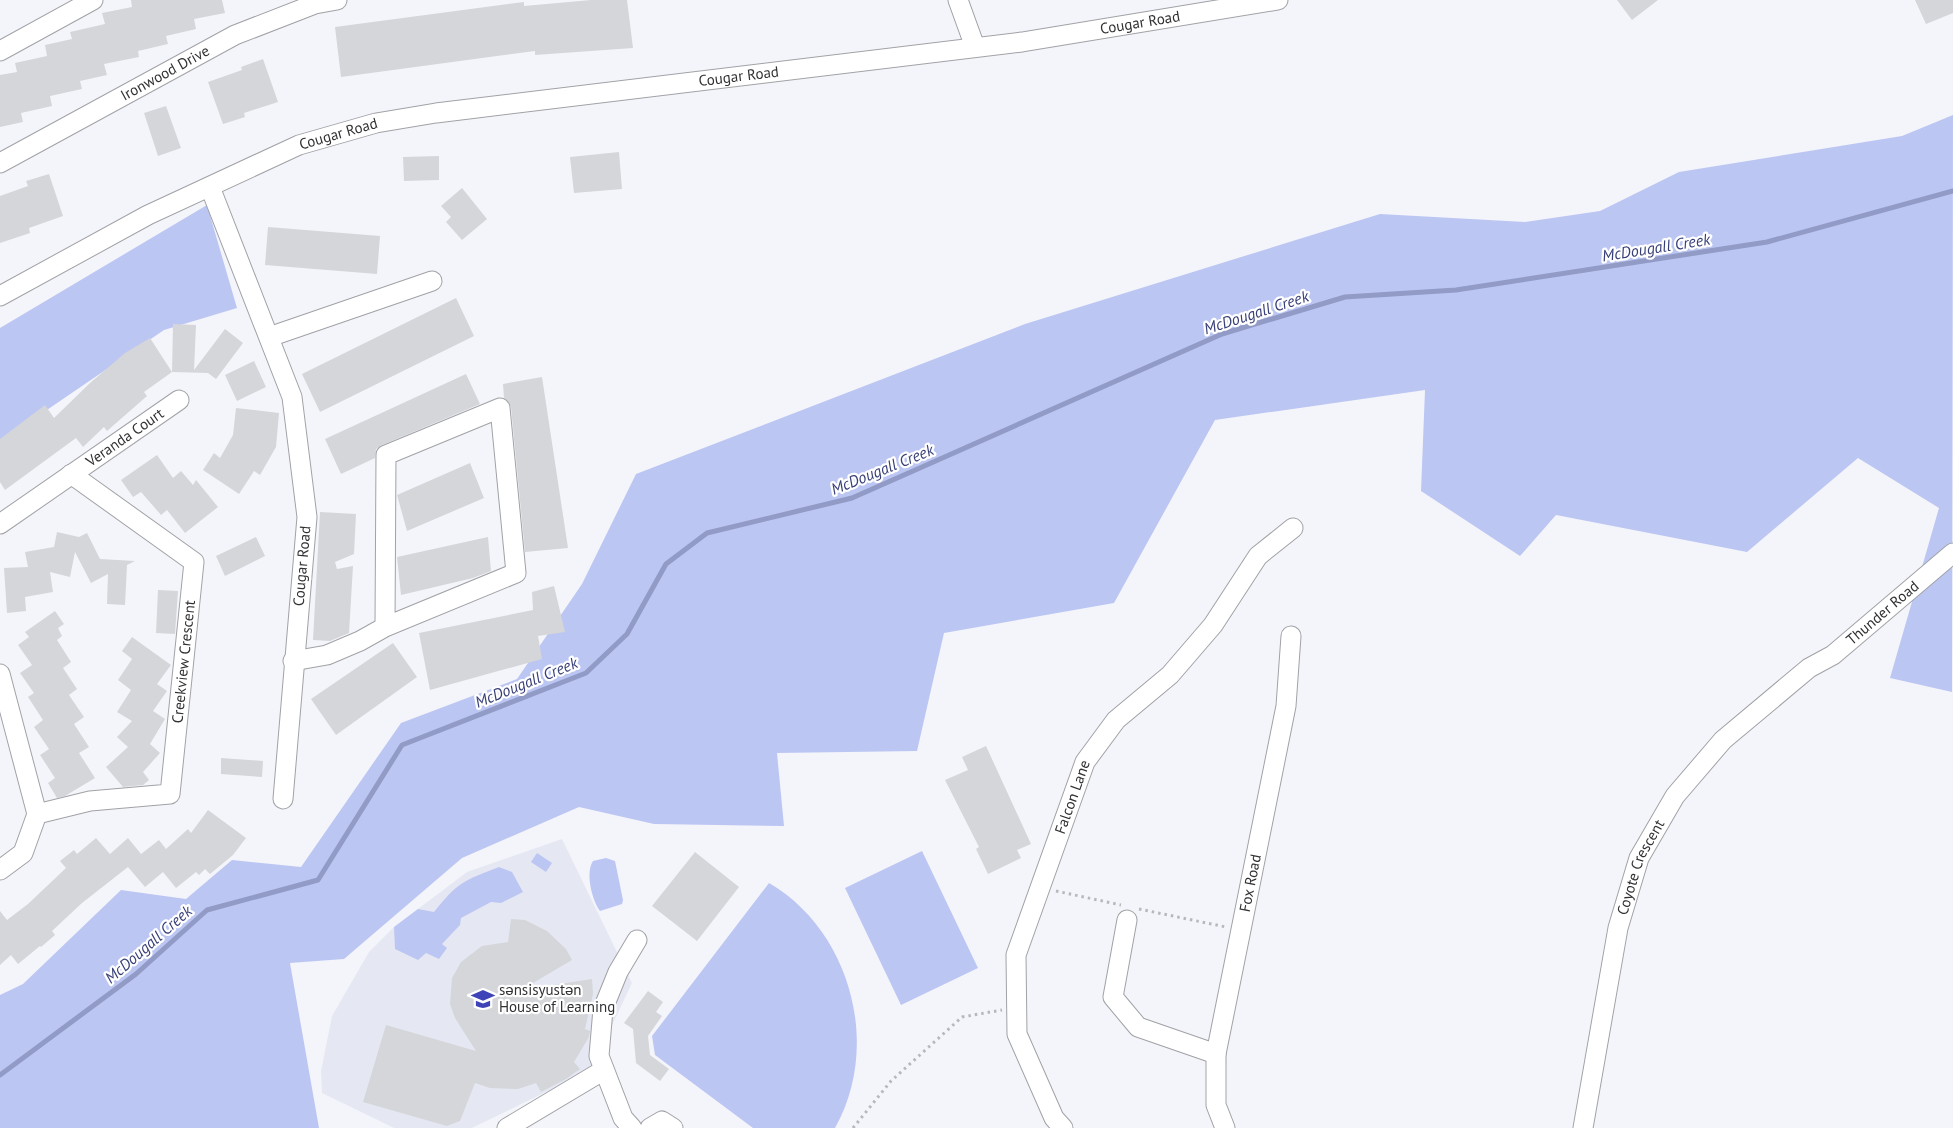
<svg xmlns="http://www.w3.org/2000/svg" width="1953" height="1128" viewBox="0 0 1953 1128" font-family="'PT Sans',sans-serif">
	<rect width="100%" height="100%" fill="#f4f5fa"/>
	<path fill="#e5e8f3" d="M562,839L632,983L591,1070L472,1128H394L322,1093L321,1071L332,1016L369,952L394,927L467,872Z"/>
	<path fill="#bcc6f3" d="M1953,115L1952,692L1890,678L1939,508L1858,458L1747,552L1556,515L1520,556L1421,491L1425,390L1215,420L1114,603L944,633L917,751L777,753L784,826L654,824L579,807L462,858L344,959L290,963L319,1128H0V995L23,984L121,890L186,899L232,860L301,867L401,723L517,679L582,584L636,474L1025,324L1380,214L1525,222L1600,211L1679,172L1902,136Z
		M207,205L237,308L164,330L0,442V328Z
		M922,851L978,968L901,1005L845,888Z
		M537,853L552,863L546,872L531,862Z
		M606,858L615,861L623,900L622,904L600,911C592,900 585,873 593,861Z
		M499,867L512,872L523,892L501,903L491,902L461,918L460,925L442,944L447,948L439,959L426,953L418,960L395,949L394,927L418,909L434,912C458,882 463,881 499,867Z
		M769,883C850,930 882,1045 835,1128H753L655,1055L652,1036Z"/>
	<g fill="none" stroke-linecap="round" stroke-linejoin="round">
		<path stroke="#919bc6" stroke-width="5" d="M0,1075L136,974L207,910L318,880L402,745L586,673L627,634L666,564L707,533L852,498L1222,334L1345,297L1456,290L1767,242L1953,191"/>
	</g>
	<path fill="#d4d6da" d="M131,0H222L225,13L194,19L196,29L166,36L168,44L138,51L139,57L104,64L107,75L80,81L82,89L50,96L52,106L21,113L23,122L0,127V75L17,72L15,63L47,56L45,45L72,39L70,32L105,24L102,13L132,7Z
		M591,0H627L633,48L535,55V51L341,77L335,27L524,2V6Z
		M1617,0H1658L1632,20Z
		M1915,0H1953V13L1926,24Z
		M263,59L278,102L244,113L245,117L223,124L208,82L242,70L241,67Z
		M166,106L181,148L158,156L144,113Z
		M619,152L622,189L574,193L570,157Z
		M439,156V180L404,181L403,157Z
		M49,174L63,216L29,228L30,233L0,243V196L28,186L26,181Z
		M462,188L487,219L462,240L446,222L451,217L441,206Z
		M268,227L380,236L377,274L265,265Z
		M456,298L474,336L320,412L302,374Z
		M173,324L196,325L194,370L225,329L243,343L216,379L208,373L172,372L144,392L147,396L107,431L104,427L83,447L76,438L5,490L0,482V439L45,405L54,418L90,383L125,353L150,338L172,372Z
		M254,361L266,387L237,401L225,375Z
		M466,374L480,404L382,445L376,449L375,458L341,474L325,439Z
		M542,377L568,548L525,552L511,407L504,398L503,384Z
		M236,408L279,413L276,447L260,475L254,471L239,494L203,470L214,453L220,458L233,435Z
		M157,455L173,478L181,471L193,485L196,480L218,507L185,533L167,510L161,515L141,492L133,497L121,480Z
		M470,463L484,498L407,531L397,495Z
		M320,512L356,514L354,554L335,562L337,569L353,566L349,633L330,641L313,640Z
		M57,532L79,537L87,533L100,559L135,561L127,565L125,605L107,604L108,574L91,583L75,552L70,577L50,572L53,592L25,597L26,611L7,613L4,568L28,567L25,552L54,547Z
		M256,537L265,556L225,576L216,556Z
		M488,537L491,571L473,578L401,595L397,557Z
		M554,586L565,632L538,636L542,659L430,690L419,633L533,610L532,592Z
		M158,590L178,591L175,634L156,633Z
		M55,611L64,624L58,628L62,636L57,640L71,662L63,668L77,689L69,695L84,717L74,724L89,747L79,753L95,778L65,796L57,798L48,783L55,778L40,755L49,749L34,727L43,720L28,697L34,693L20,673L32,665L18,645L29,637L25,632Z
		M132,637L171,665L157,684L167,691L153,711L165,719L150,744L160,753L143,772L149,780L143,785L123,787L106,767L128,747L117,737L132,721L117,712L131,690L118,680L132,659L122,651Z
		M393,643L417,677L336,735L311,699Z
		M986,746L1031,844L1017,850L1021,858L988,874L976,849L979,847L945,780L968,770L962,757Z
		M221,758L263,761L262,777L221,774Z
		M208,810L246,838L233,855L210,874L205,869L199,875L196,872L176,888L163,872L145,887L128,867L82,903L52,931L55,935L41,947L40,946L18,964L11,955L0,965V911L7,920L28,904L66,868L60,861L74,850L77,854L96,838L110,854L128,838L141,854L159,840L166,849L188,829L191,833Z
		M695,852L739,887L697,941L652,906Z
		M511,919L525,920L547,931L566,949L572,960L521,990L592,979L593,994L585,1029L590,1031L589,1037L574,1062L580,1069L566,1079L541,1092L536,1083L518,1089L490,1088L475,1083L460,1121L447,1126L363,1102L386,1025L476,1051L455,1018L450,1004L452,978L461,962L482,946L508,942Z
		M648,991L663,1002L656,1012L662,1016L648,1036L650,1055L669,1069L660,1081L636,1063L633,1029L624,1023Z"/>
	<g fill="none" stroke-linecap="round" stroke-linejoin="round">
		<defs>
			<g id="minor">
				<path d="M958,0L975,47"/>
				<path d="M0,51L93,0"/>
				<path id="s1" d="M0,163L235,35L315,4L337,0"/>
				<path d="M210,187L292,397L307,517L283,799"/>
				<path id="s2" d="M0,296L148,215L299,145L376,123L436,113L1022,42L1278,0"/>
				<path d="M269,337L432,281"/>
				<path id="s3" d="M0,524L179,400"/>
				<path d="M293,661L327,655L360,641L385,627L516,573L500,408L386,455L385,627"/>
				<path d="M0,674L37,814"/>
				<path id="s4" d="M0,870L23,853L37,814L90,801L170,794L194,562L71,474"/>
				<path d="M1127,920L1113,997L1138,1027L1216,1054"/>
				<path d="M507,1128L604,1070"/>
				<path d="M632,1128L623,1118L599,1056L603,1009L618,972L637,940"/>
				<path d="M650,1128L662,1121L673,1128"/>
				<path id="s5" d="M1063,1128L1054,1118L1017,1034L1016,955L1085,762L1116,720L1170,675L1213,625L1258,556L1293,528"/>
				<path id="s6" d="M1225,1128L1216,1105V1054L1286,706L1291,636"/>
				<path id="s7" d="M1583,1128L1618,928L1639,858L1675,796L1723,740L1809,668L1833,655L1953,553"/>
			</g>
		</defs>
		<use href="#minor" stroke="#a1a2a6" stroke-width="21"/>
		<path stroke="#b8b8bc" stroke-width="3" stroke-dasharray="2.5 4" stroke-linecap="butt" d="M1056,891L1121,905
			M1139,909L1226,927
			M853,1128L891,1081L962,1017L1002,1010"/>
		<use href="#minor" stroke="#fff" stroke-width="19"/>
	</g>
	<defs>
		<symbol id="school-bare" viewBox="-9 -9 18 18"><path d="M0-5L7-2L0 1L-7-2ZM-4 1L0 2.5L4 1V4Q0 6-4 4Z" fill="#3e44b8" stroke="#fff" stroke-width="2.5" paint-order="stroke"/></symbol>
	</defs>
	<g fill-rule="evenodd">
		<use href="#school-bare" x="467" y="983" width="32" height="32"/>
	</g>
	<g text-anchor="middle" stroke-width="4.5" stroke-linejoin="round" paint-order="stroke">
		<g font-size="15" fill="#313133" stroke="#fff">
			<text dy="5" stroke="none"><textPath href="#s2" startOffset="1186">Cougar Road</textPath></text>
			<text dy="5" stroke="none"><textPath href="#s1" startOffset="188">Ironwood Drive</textPath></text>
			<text dy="5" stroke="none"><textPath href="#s2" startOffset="781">Cougar Road</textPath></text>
			<text dy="5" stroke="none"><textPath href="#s2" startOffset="376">Cougar Road</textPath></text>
			<text dy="5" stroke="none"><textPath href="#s3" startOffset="152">Veranda Court</textPath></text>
			<text transform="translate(302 566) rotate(-85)" y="5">Cougar Road</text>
			<text dy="5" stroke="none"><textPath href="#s7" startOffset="626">Thunder Road</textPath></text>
			<text dy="5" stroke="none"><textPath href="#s4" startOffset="338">Creekview Crescent</textPath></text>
			<text dy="5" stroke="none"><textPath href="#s5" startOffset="352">Falcon Lane</textPath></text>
			<text dy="5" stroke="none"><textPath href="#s7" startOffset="268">Coyote Crescent</textPath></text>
			<text dy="5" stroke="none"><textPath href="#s6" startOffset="250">Fox Road</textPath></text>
		</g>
		<g font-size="15" fill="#313133" stroke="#fff" text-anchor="start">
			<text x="499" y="995">sənsisyustən<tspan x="499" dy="17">House of Learning</tspan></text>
		</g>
		<g font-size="16" font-style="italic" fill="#373f77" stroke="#fff">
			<text transform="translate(1656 247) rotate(-9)" y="6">McDougall Creek</text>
			<text transform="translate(1256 312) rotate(-18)" y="6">McDougall Creek</text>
			<text transform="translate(882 469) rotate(-22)" y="6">McDougall Creek</text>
			<text transform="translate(526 682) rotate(-22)" y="6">McDougall Creek</text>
			<text transform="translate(148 944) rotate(-41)" y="6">McDougall Creek</text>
		</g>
	</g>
</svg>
